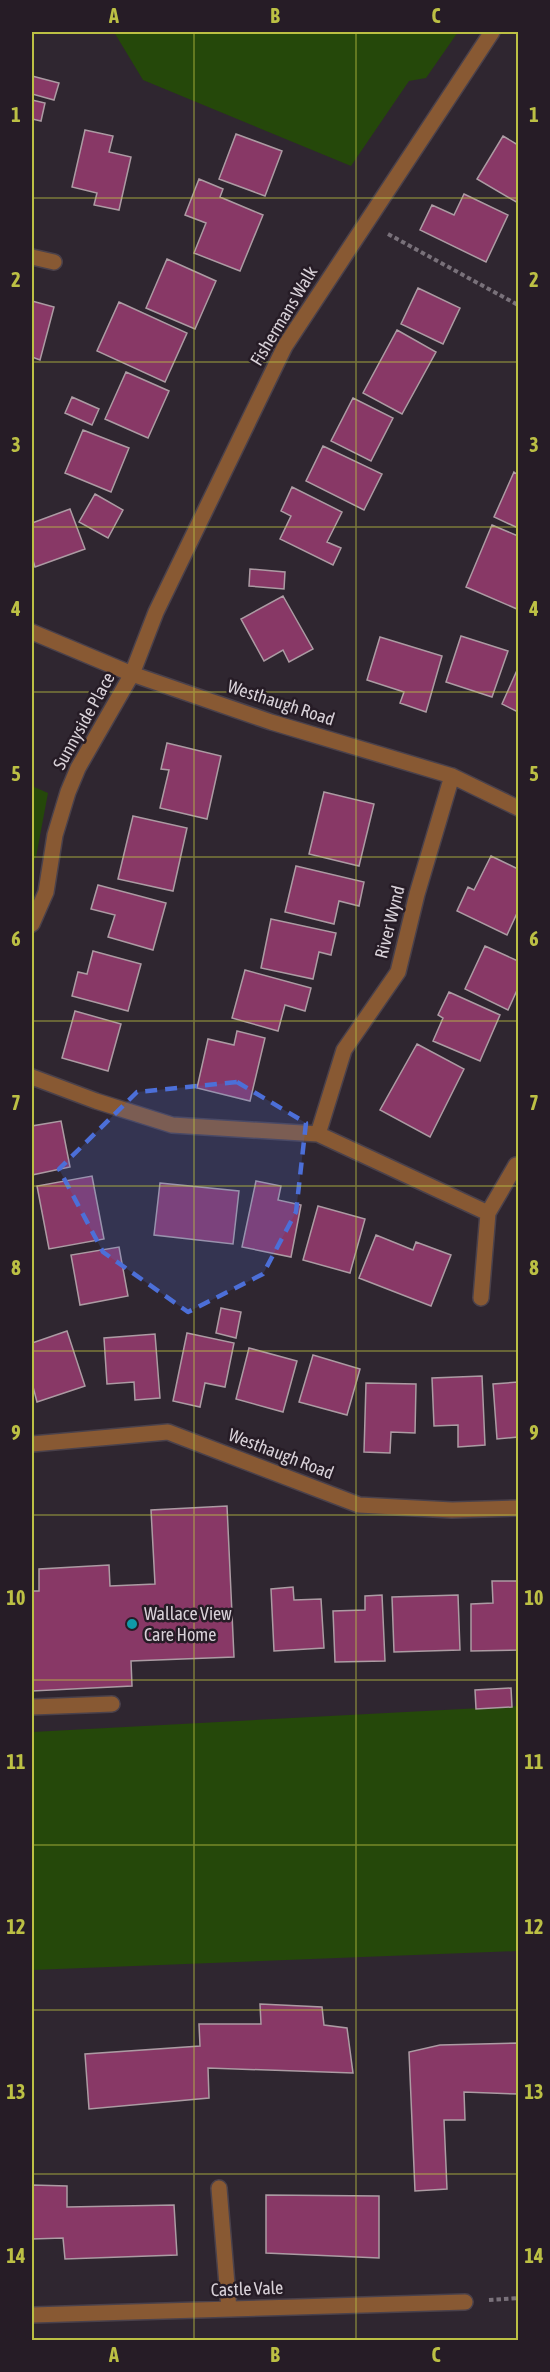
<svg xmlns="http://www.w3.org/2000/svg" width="550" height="2372" viewBox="0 0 550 2372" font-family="'Asap Condensed',sans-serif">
	<rect width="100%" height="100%" fill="#2f2630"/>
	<path fill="#25480a" d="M114,32H458L426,78L409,81L351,166L143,80Z
		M32,786L48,793L36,857L32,865Z
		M518,1706V1951L32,1970V1732Z"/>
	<path fill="#883866" stroke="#ac9ba3" stroke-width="1.5" d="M32,76L59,83L54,100L32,94Z
		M32,100L45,103L41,121L32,119Z
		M85,130L113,136L109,152L131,157L119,210L94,205L97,193L72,187Z
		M236,134L282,151L265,196L219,179Z
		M503,136L518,145V203L477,179Z
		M199,179L223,189L220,197L263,215L240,271L194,253L206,223L185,215Z
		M464,194L508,215L486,262L420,230L432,205L454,215Z
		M167,259L216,281L195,329L146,308Z
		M418,288L460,308L443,344L401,324Z
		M32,301L54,307L40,360L32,357Z
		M119,302L187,333L165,382L97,351Z
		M397,330L436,352L402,414L363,393Z
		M126,372L169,391L148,438L105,419Z
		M72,397L99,409L92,425L65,413Z
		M353,398L393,418L371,461L331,441Z
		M83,430L129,448L111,492L65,473Z
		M323,446L382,474L364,510L306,481Z
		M514,472L518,475V528L494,517Z
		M292,487L342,512L327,542L341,548L333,565L280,539L291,516L281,511Z
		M95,494L123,510L108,538L79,522Z
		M70,509L85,549L35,567L32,557V523Z
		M492,525L518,536L517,609L466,587Z
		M250,569L285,572L284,589L249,586Z
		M283,596L313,649L289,662L283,650L264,661L241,619Z
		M461,636L508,651L492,697L446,682Z
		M380,637L442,656L426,712L400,703L404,692L367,680Z
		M518,668V712L502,704Z
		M167,743L221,756L207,819L160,808L169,770L161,769Z
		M324,792L374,804L359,866L309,854Z
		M133,816L187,828L173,891L118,879Z
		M491,856L518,869V911L507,935L457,911L468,887L474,890Z
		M296,866L364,882L359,906L339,901L334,924L285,912Z
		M98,885L166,903L153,950L108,937L115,915L91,909Z
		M271,919L336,933L331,955L319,952L313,979L261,968Z
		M485,946L518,961V988L508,1010L465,989Z
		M93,951L141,964L128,1011L72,996L78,972L87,974Z
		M245,970L311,988L305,1011L285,1005L278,1031L232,1018Z
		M449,992L500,1015L480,1061L433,1041L443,1018L438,1015Z
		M75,1011L121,1024L108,1071L62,1058Z
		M237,1031L265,1038L250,1101L197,1088L208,1039L234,1045Z
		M417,1044L464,1069L430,1137L380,1110Z
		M61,1121L70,1167L32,1175V1126Z
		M92,1176L104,1239L49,1249L37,1186Z
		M256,1181L281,1186L278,1200L301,1205L291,1257L242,1247Z
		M160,1183L239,1191L233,1244L154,1235Z
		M318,1206L365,1219L350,1273L303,1260Z
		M376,1235L413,1250L416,1242L451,1255L431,1306L359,1278Z
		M119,1247L128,1296L80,1305L71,1255Z
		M221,1308L241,1312L236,1338L216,1333Z
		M67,1331L85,1386L37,1402L32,1383V1343Z
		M187,1333L234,1343L225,1387L205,1383L200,1407L173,1401Z
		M155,1334L160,1398L135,1400L134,1382L107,1384L104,1338Z
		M249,1348L297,1361L283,1412L236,1399Z
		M313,1355L360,1369L347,1415L299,1402Z
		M482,1376L485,1445L458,1447V1425L434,1426L432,1378Z
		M518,1382V1437L497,1439L493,1384Z
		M366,1383L416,1384L415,1433L391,1432L390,1453L364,1452Z
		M227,1506L234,1657L131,1661L132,1686L32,1691V1591H39V1569L109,1565L110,1586L155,1584L151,1510Z
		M492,1581H518V1650L471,1651V1604L493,1603Z
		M293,1587L294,1600L321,1599L324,1648L274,1651L271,1589Z
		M382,1595L385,1661L335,1662L333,1611L365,1610V1596Z
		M458,1595L460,1650L394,1652L392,1597Z
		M511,1688L512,1707L476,1709L475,1690Z
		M260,2004L322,2007L324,2025L347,2028L353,2073L208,2068L209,2098L89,2109L85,2054L200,2046L199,2024H261Z
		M518,2043V2094L464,2092L465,2120H444L447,2189L415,2191L409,2052L440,2045Z
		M32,2185L67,2186V2207L174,2205L177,2255L65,2259L63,2238L32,2239Z
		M266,2195L379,2196V2258L266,2253Z"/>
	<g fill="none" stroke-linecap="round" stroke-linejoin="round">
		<defs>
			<path id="minor" d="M32,257L54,262
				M32,632L132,674L271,722L452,776L518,808
				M32,924L46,892L55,835L68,792L78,768L132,674L156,612L285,346L492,32
				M32,1077L96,1101L172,1125L318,1134L488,1213
				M318,1134L344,1050L398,972L417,894L452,776
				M481,1298L488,1213L516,1165
				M32,1444L168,1432L359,1505L452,1510L518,1508
				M32,1707L112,1704
				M219,2188L229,2309
				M32,2315L465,2302"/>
		</defs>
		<use href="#minor" stroke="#4a414b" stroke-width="18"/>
		<path stroke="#79717a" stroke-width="4" stroke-dasharray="4.5 3" stroke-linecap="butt" d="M388,234L518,305
			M489,2300L518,2298"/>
		<use href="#minor" stroke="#885933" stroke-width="15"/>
	</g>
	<path fill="#4c6fd8" fill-opacity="0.2" stroke="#4c6fd8" stroke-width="4.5" stroke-dasharray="12 8" stroke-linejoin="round" d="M237,1082L306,1123L296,1212L263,1274L188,1312L103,1252L59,1169L137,1092Z"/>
	<path fill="none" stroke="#bcc044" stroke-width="1.5" stroke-opacity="0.55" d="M194,32V2340M356,32V2340M32,198H518M32,362H518M32,527H518M32,692H518M32,857H518M32,1021H518M32,1186H518M32,1351H518M32,1515H518M32,1680H518M32,1845H518M32,2010H518M32,2174H518"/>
	<circle fill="#0f9aa8" stroke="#261c26" stroke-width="2" cx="132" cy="1624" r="6"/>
	<g text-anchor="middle" stroke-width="5" stroke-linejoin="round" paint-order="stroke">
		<g font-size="18" fill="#d8d1d8" stroke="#261c26">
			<text transform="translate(284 316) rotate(-59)" y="6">Fishermans Walk</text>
			<text transform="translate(281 703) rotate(18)" y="6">Westhaugh Road</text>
			<text transform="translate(84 721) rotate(-61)" y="6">Sunnyside Place</text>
			<text transform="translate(390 922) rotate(-76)" y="6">River Wynd</text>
			<text transform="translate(281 1454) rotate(21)" y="6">Westhaugh Road</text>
			<text transform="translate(247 2289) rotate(-2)" y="6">Castle Vale</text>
		</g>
		<g font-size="18" fill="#d8d1d8" stroke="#261c26" text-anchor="start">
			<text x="144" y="1620">Wallace View<tspan x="144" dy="21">Care Home</tspan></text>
		</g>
	</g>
	<rect width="550" height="2372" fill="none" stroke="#261c26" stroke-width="66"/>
	<rect x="33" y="33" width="484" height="2306" fill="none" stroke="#bcc044" stroke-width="2"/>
	<g font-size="20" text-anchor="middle" font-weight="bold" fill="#bcc044">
		<text x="114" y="23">A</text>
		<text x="275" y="23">B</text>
		<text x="436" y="23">C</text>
		<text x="16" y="122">1</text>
		<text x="534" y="122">1</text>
		<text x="16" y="287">2</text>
		<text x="534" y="287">2</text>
		<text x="16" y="452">3</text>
		<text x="534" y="452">3</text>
		<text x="16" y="616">4</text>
		<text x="534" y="616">4</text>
		<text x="16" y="781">5</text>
		<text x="534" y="781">5</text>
		<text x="16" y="946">6</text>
		<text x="534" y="946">6</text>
		<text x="16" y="1110">7</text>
		<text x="534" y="1110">7</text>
		<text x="16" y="1275">8</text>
		<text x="534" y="1275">8</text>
		<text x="16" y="1440">9</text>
		<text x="534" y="1440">9</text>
		<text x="16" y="1605">10</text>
		<text x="534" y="1605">10</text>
		<text x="16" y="1769">11</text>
		<text x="534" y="1769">11</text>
		<text x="16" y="1934">12</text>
		<text x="534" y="1934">12</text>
		<text x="16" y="2099">13</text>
		<text x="534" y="2099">13</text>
		<text x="16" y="2263">14</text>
		<text x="534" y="2263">14</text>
		<text x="114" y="2362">A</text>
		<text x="275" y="2362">B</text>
		<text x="436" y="2362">C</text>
	</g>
</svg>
